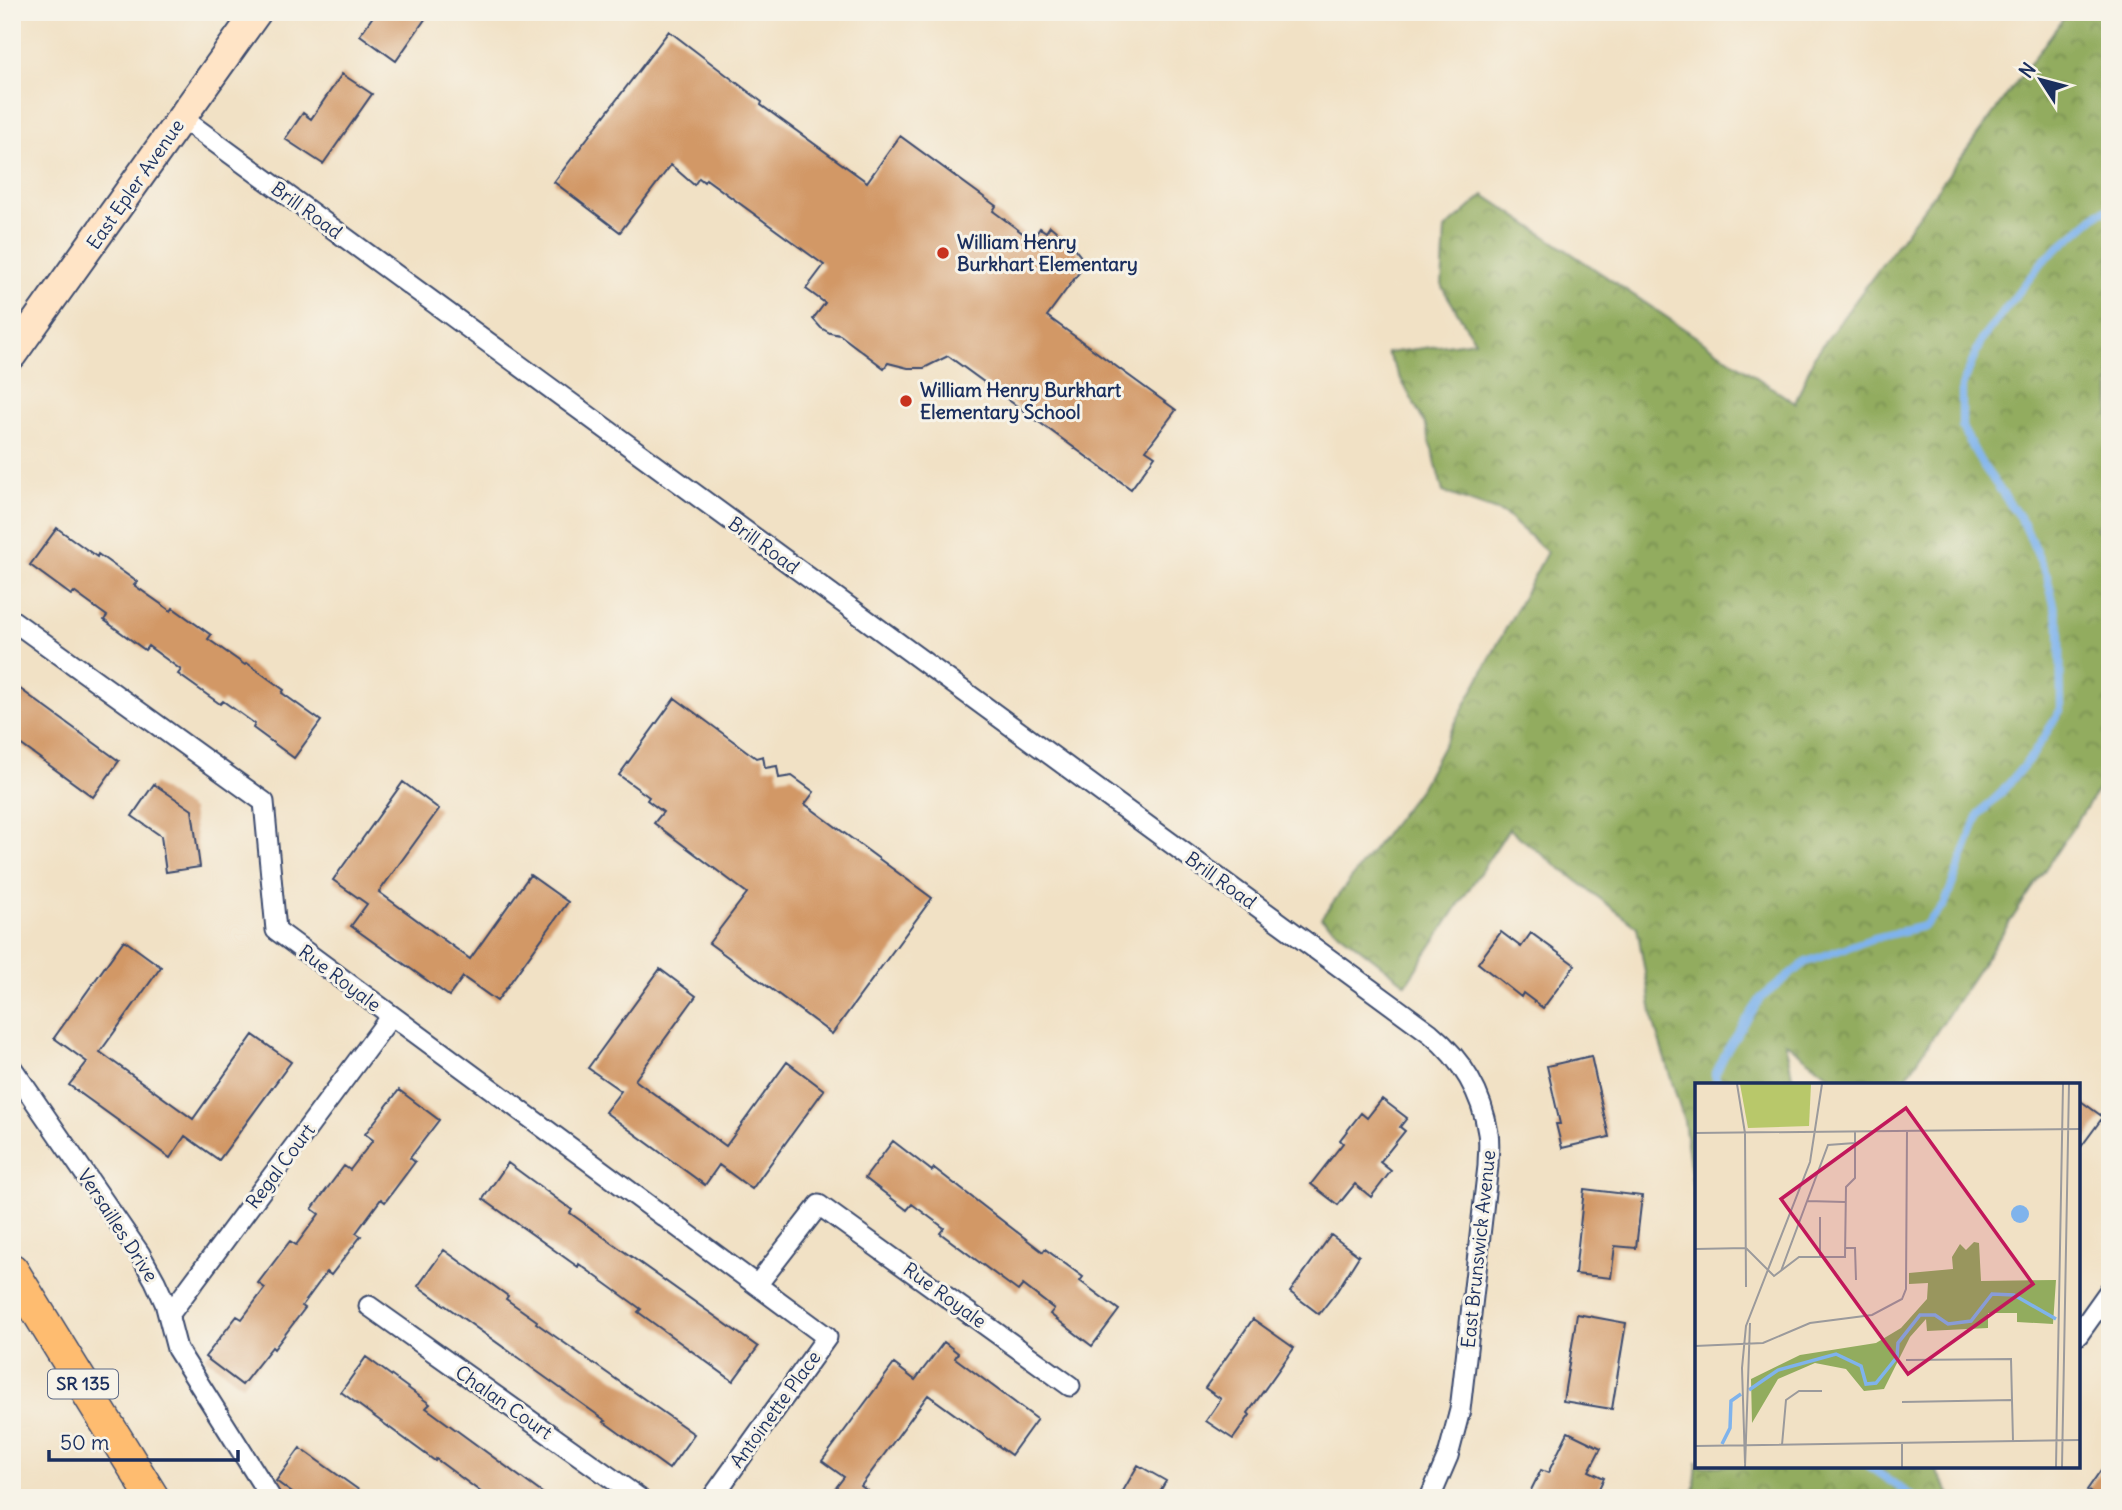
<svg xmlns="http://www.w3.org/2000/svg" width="2122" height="1510" viewBox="0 0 2122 1510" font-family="Delius,sans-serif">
	<defs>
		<pattern id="forest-crowns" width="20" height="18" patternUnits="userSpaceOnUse" patternTransform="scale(1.75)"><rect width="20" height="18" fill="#92ac5e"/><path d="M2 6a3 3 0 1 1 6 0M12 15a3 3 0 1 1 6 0" fill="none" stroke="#768c51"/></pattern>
	</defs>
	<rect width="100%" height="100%" fill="#f7f3e8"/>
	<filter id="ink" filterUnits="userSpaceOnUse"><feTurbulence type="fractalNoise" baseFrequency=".0143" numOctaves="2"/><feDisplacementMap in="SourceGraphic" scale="14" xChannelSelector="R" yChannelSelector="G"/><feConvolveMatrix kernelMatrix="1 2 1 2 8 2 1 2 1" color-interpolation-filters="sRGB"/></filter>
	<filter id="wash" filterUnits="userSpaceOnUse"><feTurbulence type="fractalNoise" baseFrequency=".00686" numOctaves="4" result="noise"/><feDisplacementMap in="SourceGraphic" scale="28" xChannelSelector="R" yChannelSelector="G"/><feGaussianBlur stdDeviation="1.57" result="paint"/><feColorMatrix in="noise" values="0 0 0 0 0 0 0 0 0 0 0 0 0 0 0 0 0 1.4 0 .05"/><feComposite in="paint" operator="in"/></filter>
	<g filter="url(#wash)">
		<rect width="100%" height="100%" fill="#f1e1c5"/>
		<path fill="url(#forest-crowns)" stroke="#566e5e" stroke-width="2" d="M2068,12H2110V510L2097,529L2110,539V772L1901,1085H1844L1831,1077L1785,1042L1794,1085H1697V1216L1684,1121L1654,1024L1637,927L1509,829L1406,984L1321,918L1421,787L1547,552L1505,514L1443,492L1426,426L1387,353L1475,341L1442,287L1445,229L1484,195L1795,403L1814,357Z
			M1697,1461V1466H1933L1952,1498H1694Z"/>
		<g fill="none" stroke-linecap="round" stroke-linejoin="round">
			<path stroke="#7fb3ec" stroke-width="8" d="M1718,1085L1715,1075L1727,1050L1761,998L1806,962L1871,939L1924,926L1944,906L1979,814L2001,793L2034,753L2061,709L2060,629L2047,576L2024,524L1980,461L1962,427V386L1982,339L2043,261L2099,213L2110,208
				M1868,1466L1915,1498"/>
		</g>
		<g id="blocks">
			<path fill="#d29866" d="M376,12H430L396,61L360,35Z
				M669,31L762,102L761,105L867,182L900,136L996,206L993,211L1032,240L1040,228L1046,232L1050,226L1070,243L1086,263L1047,316L1176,410L1146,450L1155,456L1131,489L948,356L924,368H908L888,363L884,368L840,335L830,333L821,328L813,319L825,303L806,289L824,265L706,179L704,182L699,178L694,185L671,165L620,232L554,182Z
				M342,74L372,94L323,164L285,139L303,113L311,119Z
				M57,528L97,557L98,554L137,582L134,585L171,611L173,608L211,635L208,639L245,665L247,663L284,690L282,693L321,721L294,758L253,728L255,724L223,701L220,704L178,674L181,670L148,646L145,650L104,620L107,616L74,592L71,595L30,565Z
				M12,683L119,761L93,797L12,738Z
				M675,698L756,758L763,756L765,768L777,766L779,778L792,776L814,792L805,804L932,898L832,1034L709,943L747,893L654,823L663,812L647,800L649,797L619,775Z
				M403,782L439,809L379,892L470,959L530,875L568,902L497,1001L463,977L449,996L351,926L367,904L333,880Z
				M154,784L192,810L200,867L166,872L161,836L132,816Z
				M1501,932L1521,947L1531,933L1575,965L1543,1008L1523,993L1521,997L1478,963Z
				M124,940L161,967L100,1052L193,1119L253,1035L291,1062L219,1160L185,1136L170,1158L69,1085L87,1062L54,1038Z
				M660,969L696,996L635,1080L726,1146L787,1062L824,1090L752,1189L719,1165L705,1185L605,1112L621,1091L588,1068Z
				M1591,1056L1609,1137L1562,1148L1556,1124H1560L1547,1066Z
				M399,1090L439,1120L410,1158L415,1162L385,1202L381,1199L356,1233L361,1236L331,1275L327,1272L302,1306L305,1308L274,1349L272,1347L242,1385L205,1357L237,1316L242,1319L265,1288L258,1283L290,1241L296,1245L319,1214L312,1209L344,1166L350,1170L373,1140L365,1134Z
				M1382,1099L1407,1118L1400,1127L1405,1131L1380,1162L1391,1171L1371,1197L1355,1184L1338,1205L1311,1184L1343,1143L1340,1140L1361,1113L1367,1118Z
				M2078,1099L2103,1117L2078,1151Z
				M893,1141L932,1171L934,1168L1043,1252L1045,1249L1083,1277L1080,1281L1119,1310L1092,1346L1050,1314L1054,1309L1023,1285L1018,1291L940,1233L944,1228L912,1204L907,1210L865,1178Z
				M508,1163L572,1210L570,1213L758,1347L733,1381L638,1312L641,1309L579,1264L578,1267L483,1199Z
				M1584,1189L1642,1196L1636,1248L1615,1246L1611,1278L1575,1274Z
				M1331,1235L1359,1256L1337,1291L1319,1314L1290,1292Z
				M444,1250L508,1296L506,1299L537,1321L536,1323L694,1434L669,1469L604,1422L606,1421L418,1286Z
				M1577,1314L1626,1323L1612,1409L1563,1401Z
				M1253,1319L1294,1348L1248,1413L1250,1415L1233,1439L1206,1421L1221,1399L1205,1388Z
				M944,1342L958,1353L955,1358L1037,1419L1011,1455L928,1395L861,1486L877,1498H828L844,1477L822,1461L894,1364L915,1380Z
				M366,1357L430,1404L426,1408L549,1498H489L436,1459L435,1461L341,1392Z
				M1568,1432L1601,1448L1589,1471L1604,1478L1595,1497L1577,1489L1573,1498H1527L1541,1470L1548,1473Z
				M300,1448L370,1498H299L276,1481Z
				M2110,1457V1498H2098L2087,1490Z
				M1138,1465L1166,1481L1156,1498H1119Z"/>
		</g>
	</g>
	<g filter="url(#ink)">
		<use href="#blocks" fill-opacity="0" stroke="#3b4a6d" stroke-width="2"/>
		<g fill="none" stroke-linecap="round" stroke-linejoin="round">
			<defs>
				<path id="street" d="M182,118L1430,1033C1461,1059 1482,1092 1488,1133C1490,1144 1488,1155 1488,1166L1460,1410L1448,1456L1430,1498
					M12,620L264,802L276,930L827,1337L712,1498
					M12,1068L140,1254L155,1281L165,1303L177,1349L271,1498
					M757,1285L819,1205L1070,1386
					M369,1306L639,1498
					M169,1315L391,1016
					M2078,1335L2110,1290"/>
				<path id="secondary" d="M12,355L257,12"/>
				<path id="primary" d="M12,1270L153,1498"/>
			</defs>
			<use href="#street" stroke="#3b4a6d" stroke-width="23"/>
			<use href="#secondary" stroke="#3b4a6d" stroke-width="32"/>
			<use href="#primary" stroke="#3b4a6d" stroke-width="35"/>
			<use href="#street" stroke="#fff" stroke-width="19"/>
			<use href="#secondary" stroke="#ffe4c6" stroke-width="28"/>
			<use href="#primary" stroke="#febc70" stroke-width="32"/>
		</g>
	</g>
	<g fill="#c8321e" stroke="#f7f3e8" stroke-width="2.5">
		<circle cx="943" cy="253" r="7"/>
		<circle cx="906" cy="401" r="7"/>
	</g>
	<g text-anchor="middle" stroke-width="6" stroke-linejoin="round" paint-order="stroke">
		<rect fill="#f7f3e8" stroke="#5d6a87" stroke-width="2" x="48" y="1369.5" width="70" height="29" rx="5"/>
		<g font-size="18" font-weight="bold" fill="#1b2f5e">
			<text x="83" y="1390">SR 135</text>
		</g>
		<g font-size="19" fill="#1b2f5e" stroke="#f7f3e8">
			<text transform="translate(135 184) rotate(-55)" y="7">East Epler Avenue</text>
			<text transform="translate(307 210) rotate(36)" y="7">Brill Road</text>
			<text transform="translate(764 545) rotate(36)" y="7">Brill Road</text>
			<text transform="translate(1221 880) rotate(36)" y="7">Brill Road</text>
			<text transform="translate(340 978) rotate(37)" y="7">Rue Royale</text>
			<text transform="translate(280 1166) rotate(-53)" y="7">Regal Court</text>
			<text transform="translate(118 1225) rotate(57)" y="7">Versailles Drive</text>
			<text transform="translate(1478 1249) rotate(-84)" y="7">East Brunswick Avenue</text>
			<text transform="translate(945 1295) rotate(36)" y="7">Rue Royale</text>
			<text transform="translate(504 1402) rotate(35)" y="7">Chalan Court</text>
			<text transform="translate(775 1409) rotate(-54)" y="7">Antoinette Place</text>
		</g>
		<g font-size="19" font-weight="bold" fill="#1b2f5e" stroke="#f7f3e8" text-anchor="start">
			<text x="957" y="249">William Henry<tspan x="957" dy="22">Burkhart Elementary</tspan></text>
			<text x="920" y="397">William Henry Burkhart<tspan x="920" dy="22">Elementary School</tspan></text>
		</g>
	</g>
	<g transform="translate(1695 1083)">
		<rect width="385" height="385" fill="#f1e1c5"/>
		<path d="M279,159L284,160L286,198L361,197L358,241L322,239V230H293V245L232,248L231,236L215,254L189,306L169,308L151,286L120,280L83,296L57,340L56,296L105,272L181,260L206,245L232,216L233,200L214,201V190L258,186L257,174L265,161L271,167Z" fill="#92ac5e"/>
		<path d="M45,1H116L114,43L53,45Z" fill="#b8c86a"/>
		<path d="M316 131a9 9 0 1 1 18 0a9 9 0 1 1-18 0Z" fill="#7fb3ec"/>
		<path fill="none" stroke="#7fb3ec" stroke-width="3.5" d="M54,307L83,287L141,271L166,283L171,301L181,300L202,274L203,260L225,232H240L253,241L276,238L297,211L319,212L361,236M27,361L35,345L36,318L46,311"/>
		<path fill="none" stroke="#9b9a9c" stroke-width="2" d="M42,1L50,50L51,204M0,50L385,46M112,118L150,119M125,134V174M150,165H160L161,197M0,166L51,165L79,193L104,174H150L151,104L160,95V48M86,188L133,62L160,60M0,263L68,260L115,240L177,232L207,216L211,206L212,48M211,277L316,276L318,358M207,319L318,317M207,360V384M87,362L91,317L104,308H127M0,363L385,357M50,380L47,285L51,243L115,79L127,1M50,384L55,240M361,384L368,1M367,384L374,1"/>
		<path fill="#c2185b" fill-opacity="0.15" stroke="#c2185b" stroke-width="3.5" d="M211,25L338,201L213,291L86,116Z"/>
		<rect width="385" height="385" fill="none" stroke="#1b2f5e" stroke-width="3.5"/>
	</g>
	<rect width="2122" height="1510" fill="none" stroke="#f7f3e8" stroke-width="42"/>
	<g transform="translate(2041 80) rotate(306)" stroke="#f7f3e8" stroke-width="5" paint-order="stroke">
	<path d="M0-5L12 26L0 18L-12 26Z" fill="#1b2f5e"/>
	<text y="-10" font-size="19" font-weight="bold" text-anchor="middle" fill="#1b2f5e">N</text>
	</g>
	<path d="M49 1450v10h189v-10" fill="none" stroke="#1b2f5e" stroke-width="3.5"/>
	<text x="60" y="1450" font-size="21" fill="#1b2f5e" stroke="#f7f3e8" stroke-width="5" paint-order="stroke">50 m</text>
</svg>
